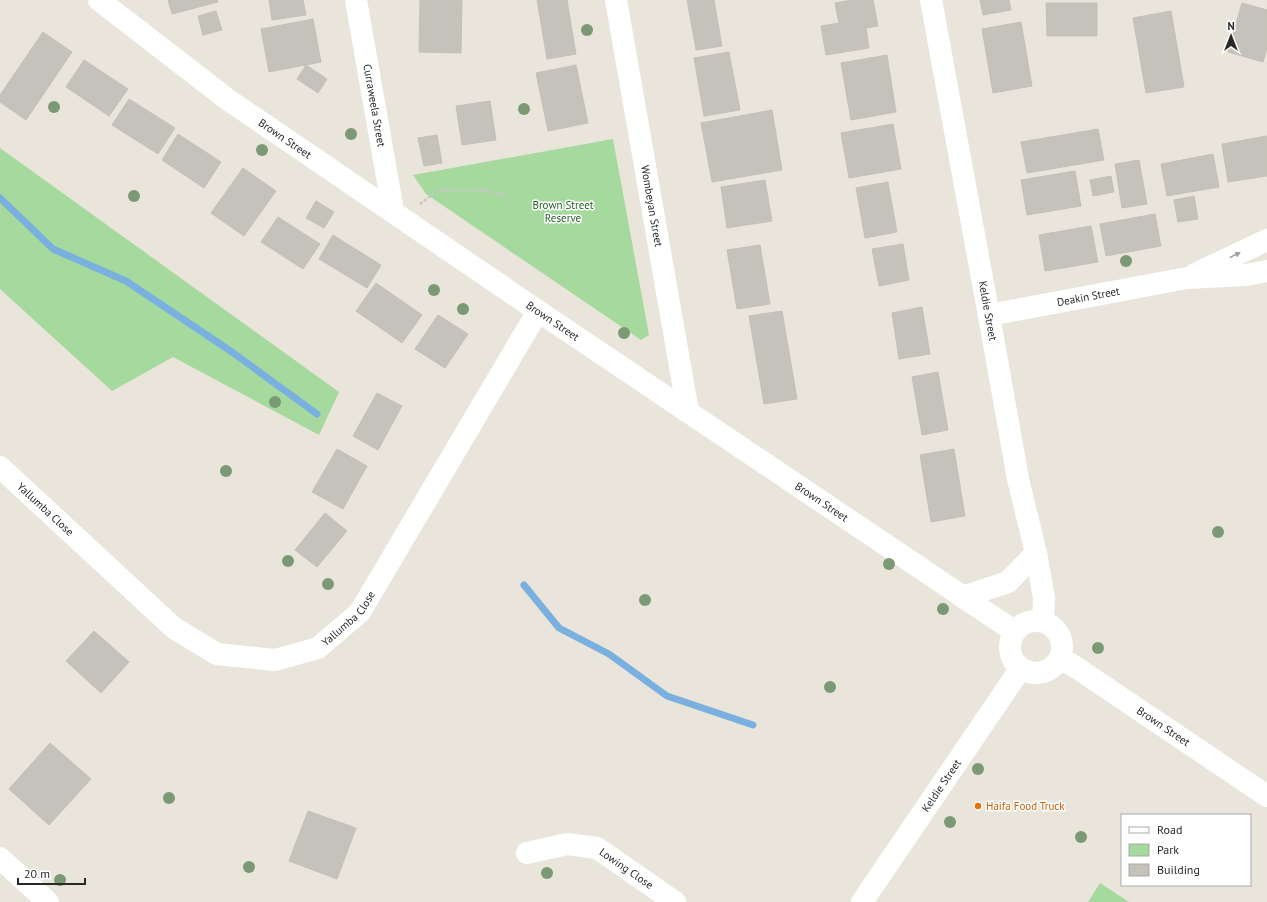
<svg xmlns="http://www.w3.org/2000/svg" width="1267" height="902" viewBox="0 0 1267 902" font-family="'PT Sans',sans-serif">
	<rect width="100%" height="100%" fill="#e9e5db"/>
	<path fill="#a6d99d" d="M613,139L649,335L641,340L426,194L413,175Z
		M0,148L339,392L319,435L173,357L112,391L0,289Z
		M1100,883L1129,902H1088Z"/>
	<g fill="none" stroke-linecap="round" stroke-linejoin="round">
		<path stroke="#79b0e0" stroke-width="7" d="M0,198L53,249L126,281L232,352L317,414
			M524,585L559,628L609,654L667,696L753,725"/>
	</g>
	<path fill="#c4c2ba" stroke="#c3c1b5" d="M168,0H217L218,2L172,14Z
		M269,0H303L306,15L272,20Z
		M420,0H462L461,53L419,52Z
		M537,0H567L576,54L547,59Z
		M687,0H714L722,46L696,50Z
		M852,0H873L878,26L866,28L869,48L826,55L821,26L839,23L835,3Z
		M980,0H1009L1011,10L983,15Z
		M1046,3H1097V36H1047Z
		M1242,3L1267,10V48L1263,62L1228,52Z
		M216,11L222,30L203,35L198,16Z
		M1171,11L1184,87L1146,93L1133,18Z
		M313,19L321,62L269,72L261,29Z
		M1021,22L1032,86L993,93L982,29Z
		M43,32L72,52L26,120L0,102V95Z
		M729,52L740,110L704,116L694,58Z
		M887,55L896,112L851,120L841,63Z
		M84,60L128,89L109,116L66,87Z
		M306,65L327,79L318,93L297,79Z
		M576,65L588,123L548,131L536,73Z
		M129,99L175,128L158,154L112,125Z
		M490,101L496,140L462,145L456,106Z
		M772,110L782,170L712,182L701,123Z
		M893,124L901,169L849,178L841,133Z
		M1098,129L1104,160L1027,173L1021,142Z
		M178,134L221,162L204,188L162,160Z
		M437,135L442,163L424,166L418,138Z
		M1267,136V176L1228,182L1222,144Z
		M1213,154L1219,187L1167,196L1161,164Z
		M1139,160L1147,204L1122,208L1115,164Z
		M243,168L276,191L244,236L211,213Z
		M1075,171L1081,206L1027,215L1021,180Z
		M1111,176L1114,192L1093,196L1090,180Z
		M765,180L772,221L727,228L721,187Z
		M888,182L897,232L865,238L856,188Z
		M1194,196L1198,219L1178,222L1174,200Z
		M316,201L334,212L324,228L306,218Z
		M1155,214L1161,246L1106,256L1100,224Z
		M278,217L320,244L303,269L261,242Z
		M1091,226L1098,262L1045,271L1039,235Z
		M333,235L381,265L367,288L319,259Z
		M903,244L909,280L879,286L872,249Z
		M760,245L770,304L737,309L727,250Z
		M376,283L422,315L402,343L356,311Z
		M922,307L930,354L899,359L892,313Z
		M782,311L797,399L764,404L749,316Z
		M438,315L468,334L445,368L415,349Z
		M938,372L948,430L922,435L912,377Z
		M377,393L402,406L378,450L353,436Z
		M337,449L367,466L343,509L312,492Z
		M954,449L965,516L931,522L920,455Z
		M325,513L347,531L317,567L295,550Z
		M94,631L129,662L101,693L66,661Z
		M50,743L91,779L49,825L9,789Z
		M308,811L356,828L337,879L289,861Z"/>
	<g fill="none" stroke-linecap="round" stroke-linejoin="round">
		<path stroke="#c7c7c7" stroke-width="2.5" stroke-dasharray="3 2" stroke-linecap="butt" d="M420,204L438,190L490,191L509,197"/>
		<g stroke="#fff" stroke-width="22">
			<path id="s1" d="M99,0L227,99L538,311L1014,631"/>
			<path id="s2" d="M356,0L393,211"/>
			<path id="s3" d="M616,0L688,412"/>
			<path id="s4" d="M931,0L993,338L1018,479L1036,553L1044,598L1043,621"/>
			<path d="M1195,274L1267,240"/>
			<path id="s5" d="M989,315L1187,278L1246,275L1267,271"/>
			<path id="s6" d="M0,467L174,628L217,654L275,660L318,648L360,612L538,311"/>
			<path d="M963,597L1008,582L1036,553"/>
			<circle cx="1036" cy="647" r="26"/>
			<path id="s7" d="M1059,660L1071,664L1267,796"/>
			<path id="s8" d="M527,853L567,844L597,848L675,902"/>
			<path d="M0,858L48,902"/>
			<path id="s9" d="M862,902L1021,668"/>
		</g>
	</g>
	<g fill="#7c9975">
		<circle cx="587" cy="30" r="6"/>
		<circle cx="54" cy="107" r="6"/>
		<circle cx="524" cy="109" r="6"/>
		<circle cx="351" cy="134" r="6"/>
		<circle cx="262" cy="150" r="6"/>
		<circle cx="134" cy="196" r="6"/>
		<circle cx="1126" cy="261" r="6"/>
		<circle cx="434" cy="290" r="6"/>
		<circle cx="463" cy="309" r="6"/>
		<circle cx="624" cy="333" r="6"/>
		<circle cx="275" cy="402" r="6"/>
		<circle cx="226" cy="471" r="6"/>
		<circle cx="1218" cy="532" r="6"/>
		<circle cx="288" cy="561" r="6"/>
		<circle cx="889" cy="564" r="6"/>
		<circle cx="328" cy="584" r="6"/>
		<circle cx="645" cy="600" r="6"/>
		<circle cx="943" cy="609" r="6"/>
		<circle cx="1098" cy="648" r="6"/>
		<circle cx="830" cy="687" r="6"/>
		<circle cx="978" cy="769" r="6"/>
		<circle cx="169" cy="798" r="6"/>
		<circle cx="950" cy="822" r="6"/>
		<circle cx="1081" cy="837" r="6"/>
		<circle cx="249" cy="867" r="6"/>
		<circle cx="547" cy="873" r="6"/>
		<circle cx="60" cy="880" r="6"/>
	</g>
	<defs><path id="oneway-solid" d="M-6-.8H1V-3.2L6.5 0L1 3.2V.8H-6Z"/></defs>
	<use fill="#9e9e9e" href="#oneway-solid" transform="translate(1235 255) rotate(-26)"/>
	<circle fill="#e8710a" stroke="#fff" stroke-width="1.5" cx="978" cy="806" r="4"/>
	<g text-anchor="middle" stroke-width="3" stroke-linejoin="round" paint-order="stroke">
		<g font-size="11" fill="#282828" stroke="#fff">
			<text dy="4" stroke="none"><textPath href="#s2" startOffset="107">Curraweela Street</textPath></text>
			<text dy="4" stroke="none"><textPath href="#s1" startOffset="232">Brown Street</textPath></text>
			<text dy="4" stroke="none"><textPath href="#s3" startOffset="209">Wombeyan Street</textPath></text>
			<text dy="4" stroke="none"><textPath href="#s5" startOffset="101">Deakin Street</textPath></text>
			<text dy="4" stroke="none"><textPath href="#s4" startOffset="316">Keldie Street</textPath></text>
			<text dy="4" stroke="none"><textPath href="#s1" startOffset="556">Brown Street</textPath></text>
			<text dy="4" stroke="none"><textPath href="#s1" startOffset="880">Brown Street</textPath></text>
			<text dy="4" stroke="none"><textPath href="#s6" startOffset="62">Yallumba Close</textPath></text>
			<text dy="4" stroke="none"><textPath href="#s6" startOffset="433">Yallumba Close</textPath></text>
			<text dy="4" stroke="none"><textPath href="#s7" startOffset="124">Brown Street</textPath></text>
			<text dy="4" stroke="none"><textPath href="#s9" startOffset="141">Keldie Street</textPath></text>
			<text dy="4" stroke="none"><textPath href="#s8" startOffset="107">Lowing Close</textPath></text>
		</g>
		<g font-size="11" fill="#225b21" stroke="#fff">
			<text x="563" y="209">Brown Street<tspan x="563" dy="13">Reserve</tspan></text>
		</g>
		<g font-size="11" fill="#c56008" stroke="#fff" text-anchor="start">
			<text x="986" y="810">Haifa Food Truck</text>
		</g>
	</g>
	<rect x="1121" y="814" width="130" height="72" fill="#ffffff" stroke="#a9a9a9"/>
	<rect x="1129" y="827" width="20" height="6" fill="#ffffff" stroke="#a9a9a9"/>
	<text x="1157" y="834" font-size="12" fill="#282828">Road</text>
	<rect x="1129" y="844" width="20" height="12" fill="#a6d99d" stroke="#a9a9a9"/>
	<text x="1157" y="854" font-size="12" fill="#282828">Park</text>
	<rect x="1129" y="864" width="20" height="12" fill="#c4c2ba" stroke="#a9a9a9"/>
	<text x="1157" y="874" font-size="12" fill="#282828">Building</text>
	<g transform="translate(1231 36)" stroke="#ffffff" stroke-width="3" paint-order="stroke">
	<path d="M0-3L7 15L0 10L-7 15Z" fill="#282828"/>
	<text y="-6" font-size="11" font-weight="bold" text-anchor="middle" fill="#282828">N</text>
	</g>
	<path d="M18 878v6h67v-6" fill="none" stroke="#282828" stroke-width="2"/>
	<text x="24" y="878" font-size="12" fill="#282828" stroke="#ffffff" stroke-width="3" paint-order="stroke">20 m</text>
</svg>
